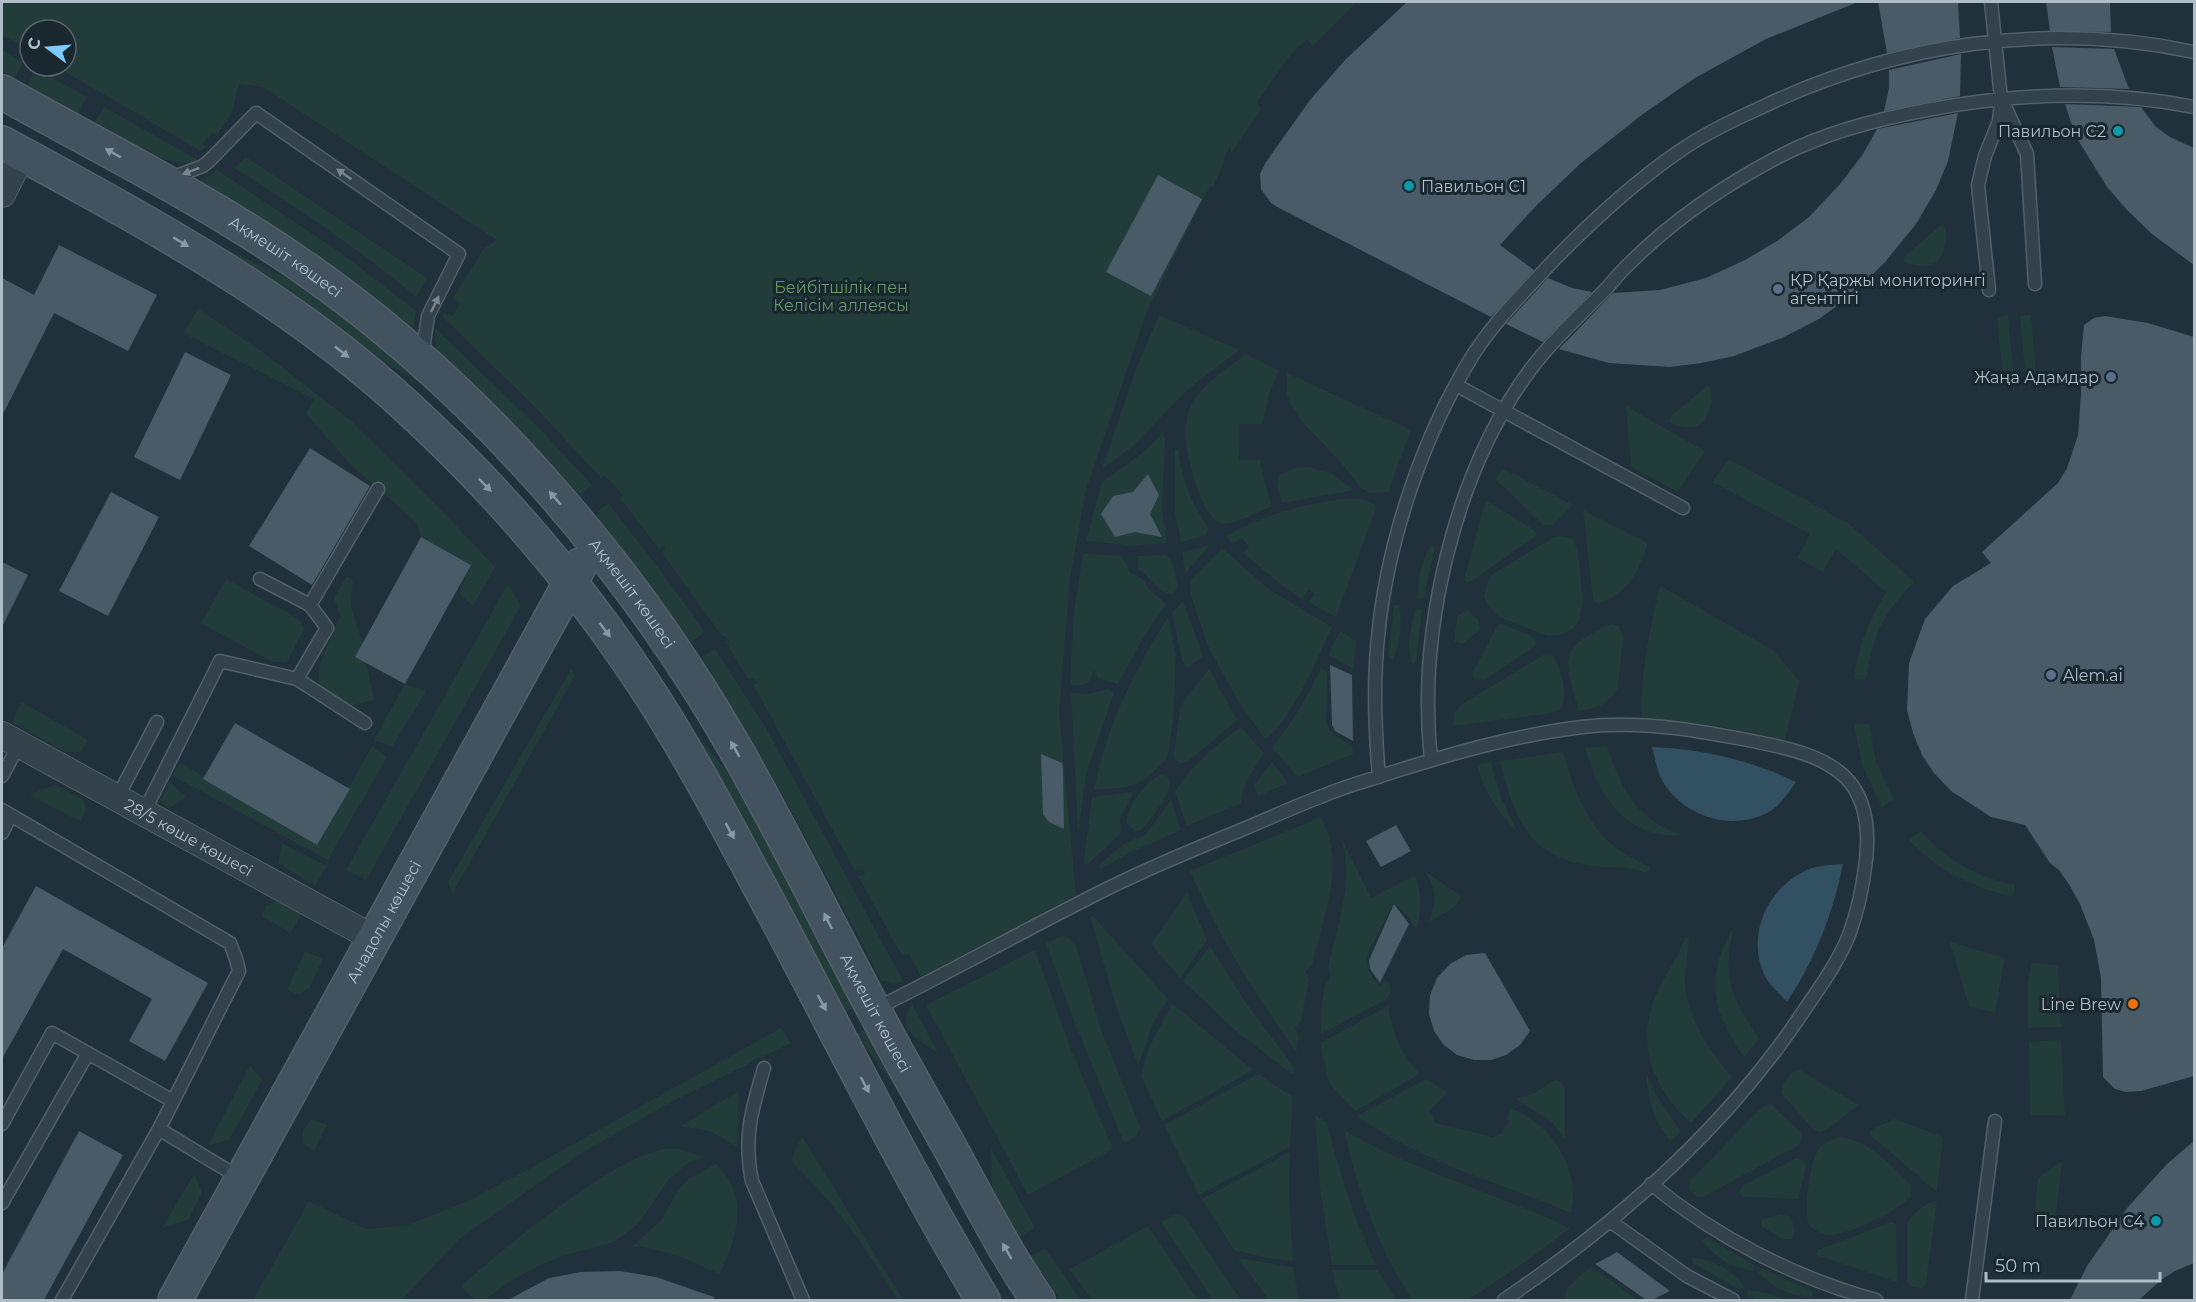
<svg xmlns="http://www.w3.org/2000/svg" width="2196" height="1302" viewBox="0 0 2196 1302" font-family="Montserrat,sans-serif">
	<rect width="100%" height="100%" fill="#20313b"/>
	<path fill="#223c39" d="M2,2H1357L1312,47L1308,39L1292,53L1257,102L1261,110L1231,153L1230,146C1223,161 1220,173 1213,187L1210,186L1147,311L1086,490L1070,578L1059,713L1076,895L921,977L909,954L902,956L858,876L865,874L863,870L855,871L753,684L757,683L754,678L748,679L726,642L730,641L726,636H722L663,554L665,548L662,545L660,550L620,498L623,495L604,475L601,478L537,409L442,316L445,313L453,316L460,303L453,298L484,248L497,240L263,87L240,84C235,92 236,100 233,109C230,118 222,127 217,136L213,132L202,144L206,147L201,151L55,66H66V30H30V50L2,35Z
		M2,50L23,62L14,81L2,73Z
		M36,69L87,97L77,116L26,88Z
		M104,107L200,161C160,168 127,142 93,124Z
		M246,157L427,278L417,297C359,250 298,207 234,168Z
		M217,170L344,255L416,311L414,324L410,328C343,274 272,227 199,181Z
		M1942,224C1951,234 1945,249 1939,260C1928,269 1915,267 1903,261L1905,256Z
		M222,247L296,282L351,322L423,384L366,352L307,306Z
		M198,309L260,350L350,420L440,509L495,567L473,606L459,594L470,564L421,537L417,523L350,464L306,414L314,399L183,333Z
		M1159,315L1239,350L1187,390L1132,447L1102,469L1136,369Z
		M2008,315L2014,381L2003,382L1997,317Z
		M2031,315L2037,380L2026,382L2020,316Z
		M435,328L540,429L592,485L578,497L537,450L469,380L440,355L436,347Z
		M1246,354L1279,370L1270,392L1262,424H1238L1239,460H1260L1263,476L1272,506C1260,511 1231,527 1220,523C1202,517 1187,458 1186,440C1185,430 1186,418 1190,408C1200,385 1227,369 1246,354Z
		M1287,373L1411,430L1388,492L1371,493L1361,488L1338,459L1305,425L1291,406L1287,394Z
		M1708,385C1716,395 1710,410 1704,421C1693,431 1681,428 1669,422L1671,416Z
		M1626,406L1705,451L1678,492L1631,467Z
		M1162,434L1165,438L1162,511L1167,543L1134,546L1086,541L1102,482L1141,454Z
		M1175,450H1178C1182,479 1191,504 1209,528L1206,535L1181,542L1175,513Z
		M1729,459L1848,523L1914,582C1881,617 1874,633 1866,680L1854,679C1859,642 1868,624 1886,592L1836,549L1823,572L1797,558L1810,534L1712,482Z
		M1309,467L1332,474L1354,490L1283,503L1277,486L1280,475L1294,468Z
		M1502,468L1573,505L1553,525H1543L1496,480Z
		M1353,498L1366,500L1377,506L1336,617L1308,602L1315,594L1309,590L1302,599L1280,584L1243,553L1249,547L1242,538L1233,544L1226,536C1265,514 1309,502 1353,498Z
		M1486,500L1534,530L1537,535L1472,581L1466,582L1464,579Z
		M608,503L660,570L705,632L691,642L598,522V511Z
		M1583,510L1648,543C1637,572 1631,593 1598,604L1593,600Z
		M1560,536L1573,539L1578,552L1583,603L1579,621L1574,628L1560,635L1548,636L1499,617L1489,607L1484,597L1488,581L1493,574L1554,537Z
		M1210,545L1185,574L1182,552Z
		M1431,545L1435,547L1424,598L1419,599C1416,580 1421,562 1431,545Z
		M1222,548L1270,590L1332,627C1320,653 1289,726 1265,739L1237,699L1208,646L1190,592L1191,580Z
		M1083,553L1122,556L1130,572L1144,580L1148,588L1166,604L1142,640L1118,684L1098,678L1094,670C1092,682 1082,690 1070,683L1074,611Z
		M1165,555L1171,559L1178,587L1174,593L1170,594C1157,592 1150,576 1138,569V556Z
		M346,577L353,579L351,607L363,644L374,700L344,707L319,686V666L340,616L334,598Z
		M226,579L300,620L304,629L287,662H272L201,623Z
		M508,584L521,606L366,880L346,870Z
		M1660,586L1773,650L1799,681L1785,740L1728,728L1642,717C1640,672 1650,630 1660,586Z
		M1183,601L1203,656L1187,668L1182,660L1172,613Z
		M1394,605H1399C1402,624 1401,643 1392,660L1388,657Z
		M1417,608L1422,610L1416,662L1412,664C1406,645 1410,626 1417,608Z
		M1467,610L1479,621L1480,630L1462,644L1454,641L1457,616Z
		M1168,617L1176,655L1173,722L1167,759L1149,776L1134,784L1126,787L1094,790C1106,727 1134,671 1168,617Z
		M1501,624L1532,636L1535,639L1536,646L1484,680H1476L1472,675L1473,672L1496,628Z
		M1611,624L1619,626L1623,637L1618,687C1610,705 1596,708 1579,711C1564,658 1556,649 1611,624Z
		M1340,631L1356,641L1353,668L1328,655Z
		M715,649L765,726L903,981L894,985L881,980C824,871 767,762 701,657Z
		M1545,654L1553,655C1561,668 1568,693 1562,708L1552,713L1453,726L1454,713L1462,704Z
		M1321,668L1327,672L1326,722C1330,736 1340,739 1352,745L1353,754L1298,777L1272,748C1292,723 1307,697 1321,668Z
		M571,669L575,676L452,894L448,882Z
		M1209,669L1237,720L1191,759C1184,764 1180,765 1174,758V753L1180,710L1185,699Z
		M405,684L426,691L392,747L374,740Z
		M1108,689L1114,693L1086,774L1078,833L1071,693L1089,694Z
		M21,702L88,740L81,752H65L12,722Z
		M1854,724H1869L1876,761L1894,800L1882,807L1862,765Z
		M1241,727L1264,753L1245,783L1241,803L1187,826L1175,792C1190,765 1217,745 1241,727Z
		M693,729L748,799L859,1005L845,1013L763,856Z
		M372,746L387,757L328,860L173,776L180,762L317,845Z
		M1607,746C1622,789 1636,821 1683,835C1626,840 1599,796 1585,748Z
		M1563,752C1572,786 1586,823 1614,846C1625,855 1638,861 1651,868L1646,873C1629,865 1610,869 1592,866C1528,858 1513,815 1500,761Z
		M1272,762L1288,783L1258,796L1254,786Z
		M1491,762L1500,795L1517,832C1498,812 1484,792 1477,765Z
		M1161,774L1168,777C1174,793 1154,814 1145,826L1141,830L1135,831L1127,823C1126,806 1146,782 1161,774Z
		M170,782L186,797L168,809L161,800Z
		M56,785L84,800L86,809L81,822L30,796L42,789Z
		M1134,792L1120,819L1121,833L1087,865L1084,862L1092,797Z
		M1171,800L1181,830L1131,852L1101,869L1099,865L1124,844L1146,834Z
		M1321,817C1347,866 1323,915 1312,965L1306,971L1309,980L1301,1020L1295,1028L1299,1037L1296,1052C1254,992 1220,939 1190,871Z
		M1920,831C1947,860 1976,877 2015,885L2013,897C1972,887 1938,871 1909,840Z
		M1340,836L1371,898L1415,875C1422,894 1421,910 1417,929L1399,906H1392L1367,955C1364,969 1372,976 1380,987L1385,979C1391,986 1392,991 1387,999L1321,1034L1322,1000L1325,986L1331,976L1328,968C1337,925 1356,879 1340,836Z
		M282,843L327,866L315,886L278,863Z
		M1423,870L1461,896C1460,908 1438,915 1429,923C1436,899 1439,891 1423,870Z
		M1187,893L1207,940L1180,978L1151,944Z
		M276,901L302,914L290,933L262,916L266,906Z
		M1090,916L1094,917L1168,999L1154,1022L1138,1065L1116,1006Z
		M1734,927C1721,977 1731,997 1759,1039L1744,1057C1712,1013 1704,975 1734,927Z
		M1062,936L1067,937L1076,946L1102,1032L1140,1127L1136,1137L1124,1143L1072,1016L1046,943Z
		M1685,938H1689C1688,952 1685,967 1685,981C1686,1017 1709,1050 1732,1077L1691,1123C1653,1088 1635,1045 1656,995C1665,974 1677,960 1685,938Z
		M1950,942L2005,958L1995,1013L1969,1006Z
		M1210,946L1246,1003L1294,1067L1293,1075L1236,1031L1183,981Z
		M1035,950L1071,1050L1113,1149L1028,1195L926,1005Z
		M305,951L323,959L310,987L299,995L287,990Z
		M2032,963L2058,965L2061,1027L2028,1028V980Z
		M1172,1003L1253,1070L1162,1121L1141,1076L1149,1048Z
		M912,1004L938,1053C919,1039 894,1031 912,1004Z
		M1388,1006C1393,1034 1401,1055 1420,1074L1355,1111L1329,1083L1320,1043Z
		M781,1028L791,1043L675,1100L577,1156L458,1240L402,1300H253L309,1201L366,1229L408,1225L468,1201L527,1170Z
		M869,1028L907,1104L856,1034Z
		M2061,1040L2065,1116L2030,1115L2029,1042Z
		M250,1065L262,1080L229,1140L208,1145Z
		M1798,1070L1801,1071L1859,1105L1826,1130L1821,1132L1814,1130L1782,1094C1781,1084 1789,1073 1798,1070Z
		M1646,1073L1655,1093L1681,1132L1670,1141C1652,1118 1649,1101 1646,1073Z
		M1258,1074L1293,1097L1290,1147L1199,1195L1164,1125Z
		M1426,1079L1448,1093L1429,1111L1435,1117L1434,1119L1436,1123L1493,1137L1499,1134L1510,1121L1507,1119L1510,1108C1552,1123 1581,1169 1571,1213C1500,1183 1421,1162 1357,1116Z
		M1555,1080L1561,1082L1565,1089V1140L1552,1122L1516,1099L1534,1093Z
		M739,1091L737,1147L710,1131L680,1126Z
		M1771,1104L1801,1133L1802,1139L1799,1145L1703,1197H1697L1689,1189L1691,1180L1762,1107Z
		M1315,1115L1327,1123C1339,1172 1354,1219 1376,1265H1332L1320,1188Z
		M311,1119L327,1125L314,1151L302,1143L303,1131Z
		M1894,1119L1943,1137L1937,1192L1870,1135V1130Z
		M1344,1130C1416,1172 1496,1193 1570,1228L1531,1258L1468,1300H1412C1378,1246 1358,1193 1344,1130Z
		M802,1136L903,1300H898C868,1250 834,1202 791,1161Z
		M1842,1137C1868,1141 1892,1165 1910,1184L1911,1196C1902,1210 1847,1235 1830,1235C1822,1235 1815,1231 1809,1225C1803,1210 1810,1164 1818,1150C1823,1142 1832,1139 1842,1137Z
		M991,1148L1035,1228L1018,1238L992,1188Z
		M665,1149H679L703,1157L689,1162L669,1179L639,1223L614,1242L565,1255L533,1268L504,1285L485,1300H475L461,1286C500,1251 540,1219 583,1190C609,1173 634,1155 665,1149Z
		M1290,1152L1289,1194L1293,1261L1267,1258L1234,1250L1202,1199Z
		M1797,1158L1805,1161L1806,1168L1798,1199L1744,1197L1740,1194V1190L1744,1185Z
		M2062,1161L2054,1231L2035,1212L2038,1178Z
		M716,1164C750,1195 738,1238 719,1274C692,1260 663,1249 633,1246L662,1219L678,1190L688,1179Z
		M194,1174L202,1192L188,1220L162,1228Z
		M1937,1201L1926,1283L1922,1289L1910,1286L1907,1281V1224C1912,1214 1926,1202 1937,1201Z
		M1175,1214L1184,1216L1187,1220L1241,1300H1213L1161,1222Z
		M1780,1214L1788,1216C1794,1222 1797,1231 1792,1239H1782L1762,1227L1761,1222L1763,1219Z
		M1892,1222L1896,1225L1897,1282L1816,1255L1818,1250Z
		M1148,1226L1198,1300H1092L1070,1269Z
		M1707,1237L1754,1265V1271C1731,1267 1716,1259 1702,1240Z
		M1045,1248L1081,1300H1061L1030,1256Z
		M1692,1257C1715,1260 1730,1269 1745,1287L1739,1290L1693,1263Z
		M1238,1258L1293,1267L1299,1300H1269Z
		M1591,1266L1638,1300H1564L1567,1288Z
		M1763,1269L1812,1291L1813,1297C1790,1296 1773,1289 1758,1272Z
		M1332,1270H1378L1396,1300H1340Z
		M1747,1290L1768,1293L1785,1300H1757L1748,1296Z"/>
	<path fill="#315061" d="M1652,747C1703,749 1750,760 1796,782C1789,792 1782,803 1772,810C1735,833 1685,818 1663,782C1657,771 1655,759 1652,747Z
		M1843,864C1833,914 1815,960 1787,1002C1779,993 1769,985 1764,974C1746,934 1768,887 1807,870C1818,865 1831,865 1843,864Z"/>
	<path fill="#485b67" d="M1407,2H1858L1766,39L1695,78L1643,114L1581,163L1536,206L1500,245L1534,270L1491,317L1279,208L1271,203L1261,189L1260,174L1266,162L1310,100L1346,59Z
		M1878,2H1958L1960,38L1887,53Z
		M2046,2H2110L2111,32L2050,31Z
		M2052,47L2114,49L2129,89L2060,87Z
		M1961,54L1960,96L1884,111L1889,88V70Z
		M2065,104L2141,107L2156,127L2170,137L2194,148V265L2152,234L2127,210L2107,187L2075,135Z
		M1958,113L1948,161L1936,190L1916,224L1886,261L1853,294L1819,319L1782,338L1734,356L1701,363L1670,367L1609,363L1559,349L1613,293L1660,290L1706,278L1745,260L1777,241L1809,217L1841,183L1863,154L1877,129Z
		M1158,175L1202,199L1151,296L1106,272Z
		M59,245L157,295L128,351L54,313L2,416V278L34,295Z
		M1548,278L1572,288L1592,292L1543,342L1506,324Z
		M2105,316L2148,323L2194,337V1076L2141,1091L2126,1092L2115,1089L2103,1077L2101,978L2094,940L2080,904L2070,886L2059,870L2050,863L2025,825L1991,817L1951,791L1934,773L1922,755L1913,733L1907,710L1909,663L1925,619L1953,586L1991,563L1982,552L2058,483L2067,468L2078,435L2081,395V357L2084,325L2094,318Z
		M185,352L231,375L180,480L134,457Z
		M310,448L370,486L312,585L249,546Z
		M1148,474L1159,495L1150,514L1162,537L1135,532L1115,537L1101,514L1113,496L1133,492Z
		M111,492L159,517L108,616L59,591Z
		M421,537L471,565L405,684L355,657Z
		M2,562L28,575L2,627Z
		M1330,665L1352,675L1353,741L1335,731L1332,725Z
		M235,723L350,789L317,845L203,779Z
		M1041,754L1062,763L1063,768L1064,829L1049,822L1043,814Z
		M1396,825L1411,851L1381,867L1366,841Z
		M36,886L208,983L165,1061L129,1041L152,999L63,949L2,1059V948Z
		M1394,904L1409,924L1380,983L1370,969L1369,960Z
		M1485,953L1530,1031L1520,1045L1506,1055L1491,1060H1474L1457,1055L1444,1045L1434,1031L1429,1014L1430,995L1437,978L1450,964L1466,955Z
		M79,1131L123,1155L44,1300H2V1274Z
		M2194,1141V1263L2175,1271L2161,1280L2139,1300H2070L2087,1266L2128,1207L2167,1164Z
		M1617,1252L1670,1291L1654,1299H1645L1595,1264Z
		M620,1271L656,1277L714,1297V1300H508L549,1278L581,1272Z"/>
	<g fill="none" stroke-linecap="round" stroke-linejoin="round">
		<defs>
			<path id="lane" d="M1991,2L2001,98L2027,154L2035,284
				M171,178L203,166L210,160L256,113L459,254L428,316L422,356
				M1989,290L1978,185L1985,156L1999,121L2001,102
				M1456,385L1683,508
				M260,579L310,605L327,628L297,679
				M310,605L378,489
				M1431,760C1417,633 1454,473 1530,370C1552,341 1580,315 1606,289C1614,280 1621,271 1630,263C1673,220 1728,183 1782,155C1827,132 1878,119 1927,110C2017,93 2105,89 2194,107
				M2,776L19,745
				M1379,777C1375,731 1373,683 1378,637C1387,542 1423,435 1473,355C1496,319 1527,289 1556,258C1594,219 1636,181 1681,150C1706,133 1733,120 1760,108C1895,43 2047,21 2194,52
				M117,798L157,722
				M2,810L230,943L236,959L239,971L159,1129L62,1300
				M144,812L220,661L297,679L365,723
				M2,833L10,817
				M875,1009C944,975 1012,937 1081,902C1134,874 1190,851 1246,828C1272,817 1298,805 1325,795C1346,786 1369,780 1390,773C1453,753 1516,735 1582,727C1642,720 1703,731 1762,743C1833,757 1875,778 1866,860C1863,886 1858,911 1849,935C1838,962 1821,986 1805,1009C1728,1126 1619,1222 1504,1300
				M764,1068C752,1109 743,1137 752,1181L803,1300
				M2,1124L52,1033L173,1101
				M159,1129L240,1178
				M1651,1184C1716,1237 1795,1278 1876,1300
				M2,1203L88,1053
				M1610,1221L1687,1276L1733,1300
				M1972,1300L1995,1121"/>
			<g id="street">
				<path d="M2,194L22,155"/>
				<path id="s1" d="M2,735L375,939"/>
			</g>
			<g id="secondary">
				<path id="s2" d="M2,92C102,148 205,199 299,264C477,386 633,568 739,755C786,838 828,924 873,1008C897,1054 923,1099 948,1144C977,1197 1004,1251 1038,1300"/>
				<path d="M2,143C143,220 287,296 406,406C500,492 584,591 653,698C695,764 731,833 768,902C839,1035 906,1171 983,1300"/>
				<path id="s3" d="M175,1300L580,565"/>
			</g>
		</defs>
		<use href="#lane" stroke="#526069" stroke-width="15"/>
		<use href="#street" stroke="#526069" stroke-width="28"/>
		<use href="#secondary" stroke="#526069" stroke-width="36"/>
		<use href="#lane" stroke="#34424b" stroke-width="12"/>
		<use href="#street" stroke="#34424b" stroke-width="26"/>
		<use href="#secondary" stroke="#42525e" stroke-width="33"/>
	</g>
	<defs><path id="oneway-solid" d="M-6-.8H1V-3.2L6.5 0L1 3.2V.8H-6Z" transform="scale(1.5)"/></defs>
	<g fill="#8998a2">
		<use href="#oneway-solid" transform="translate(113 153) rotate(-151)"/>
		<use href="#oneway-solid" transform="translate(181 242) rotate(31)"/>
		<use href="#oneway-solid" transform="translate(342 352) rotate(38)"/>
		<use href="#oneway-solid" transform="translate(485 485) rotate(46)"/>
		<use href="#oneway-solid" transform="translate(555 498) rotate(-131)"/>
		<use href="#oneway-solid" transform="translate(605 630) rotate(53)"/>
		<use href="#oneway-solid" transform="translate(735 749) rotate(-120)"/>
		<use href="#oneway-solid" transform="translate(730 831) rotate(61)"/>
		<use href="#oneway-solid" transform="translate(828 921) rotate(-117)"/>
		<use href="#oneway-solid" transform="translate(822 1003) rotate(62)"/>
		<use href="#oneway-solid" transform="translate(865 1085) rotate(62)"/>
		<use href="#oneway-solid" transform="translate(1007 1251) rotate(-120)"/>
	</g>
	<g fill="#78868f">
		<use href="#oneway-solid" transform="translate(191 171) rotate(159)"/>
		<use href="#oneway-solid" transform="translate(344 174) rotate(-145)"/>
		<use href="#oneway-solid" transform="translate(435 304) rotate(-64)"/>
	</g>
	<g fill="#0f9aa8" stroke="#19272f" stroke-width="2">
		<circle cx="2118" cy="131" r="6"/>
		<circle cx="1409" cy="186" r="6"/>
		<circle cx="2156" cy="1221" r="6"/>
	</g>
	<g fill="#5c6f8a" stroke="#19272f" stroke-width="2">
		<circle cx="1778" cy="289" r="6"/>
		<circle cx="2111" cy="377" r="6"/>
		<circle cx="2051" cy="675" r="6"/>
	</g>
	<circle fill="#e8710a" stroke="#19272f" stroke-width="2" cx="2133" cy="1004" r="6"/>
	<g text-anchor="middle" stroke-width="6" stroke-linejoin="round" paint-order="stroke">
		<g font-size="16" fill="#afbdc7" stroke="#19272f" text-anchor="end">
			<text x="2106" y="137">Павильон С2</text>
			<text x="1421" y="192" text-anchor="start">Павильон С1</text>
			<text x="1790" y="286" text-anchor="start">ҚР Қаржы мониторингі<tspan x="1790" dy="18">агенттігі</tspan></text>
			<text x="2099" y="383">Жаңа Адамдар</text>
			<text x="2063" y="681" text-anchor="start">Alem.ai</text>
			<text x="2121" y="1010">Line Brew</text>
			<text x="2144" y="1227">Павильон С4</text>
		</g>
		<g font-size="16" fill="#afbdc7" stroke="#19272f">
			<text dy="6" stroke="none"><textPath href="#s2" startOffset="328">Ақмешіт көшесі</textPath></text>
			<text dy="6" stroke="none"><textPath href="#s2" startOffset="814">Ақмешіт көшесі</textPath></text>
			<text dy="6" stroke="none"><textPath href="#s1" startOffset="213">28/5 көше көшесі</textPath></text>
			<text dy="6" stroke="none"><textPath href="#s3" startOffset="432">Анадолы көшесі</textPath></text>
			<text dy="6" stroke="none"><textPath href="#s2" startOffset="1300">Ақмешіт көшесі</textPath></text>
		</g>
		<g font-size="16" fill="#649965" stroke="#19272f">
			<text x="841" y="293">Бейбітшілік пен<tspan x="841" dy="18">Келісім аллеясы</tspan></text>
		</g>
	</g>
	<rect width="2196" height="1302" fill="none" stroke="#afbdc7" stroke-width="6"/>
	<g transform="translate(48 48) rotate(286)"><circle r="28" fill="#19272f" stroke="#55636c" stroke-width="1.5"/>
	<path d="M0-4.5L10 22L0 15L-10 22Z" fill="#7dcbfe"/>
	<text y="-9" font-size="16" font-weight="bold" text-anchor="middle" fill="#afbdc7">С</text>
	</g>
	<path d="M1986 1272v9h174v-9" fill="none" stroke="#afbdc7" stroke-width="3"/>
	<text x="1995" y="1272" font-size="18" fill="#afbdc7" stroke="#19272f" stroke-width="4.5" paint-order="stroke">50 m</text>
</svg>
